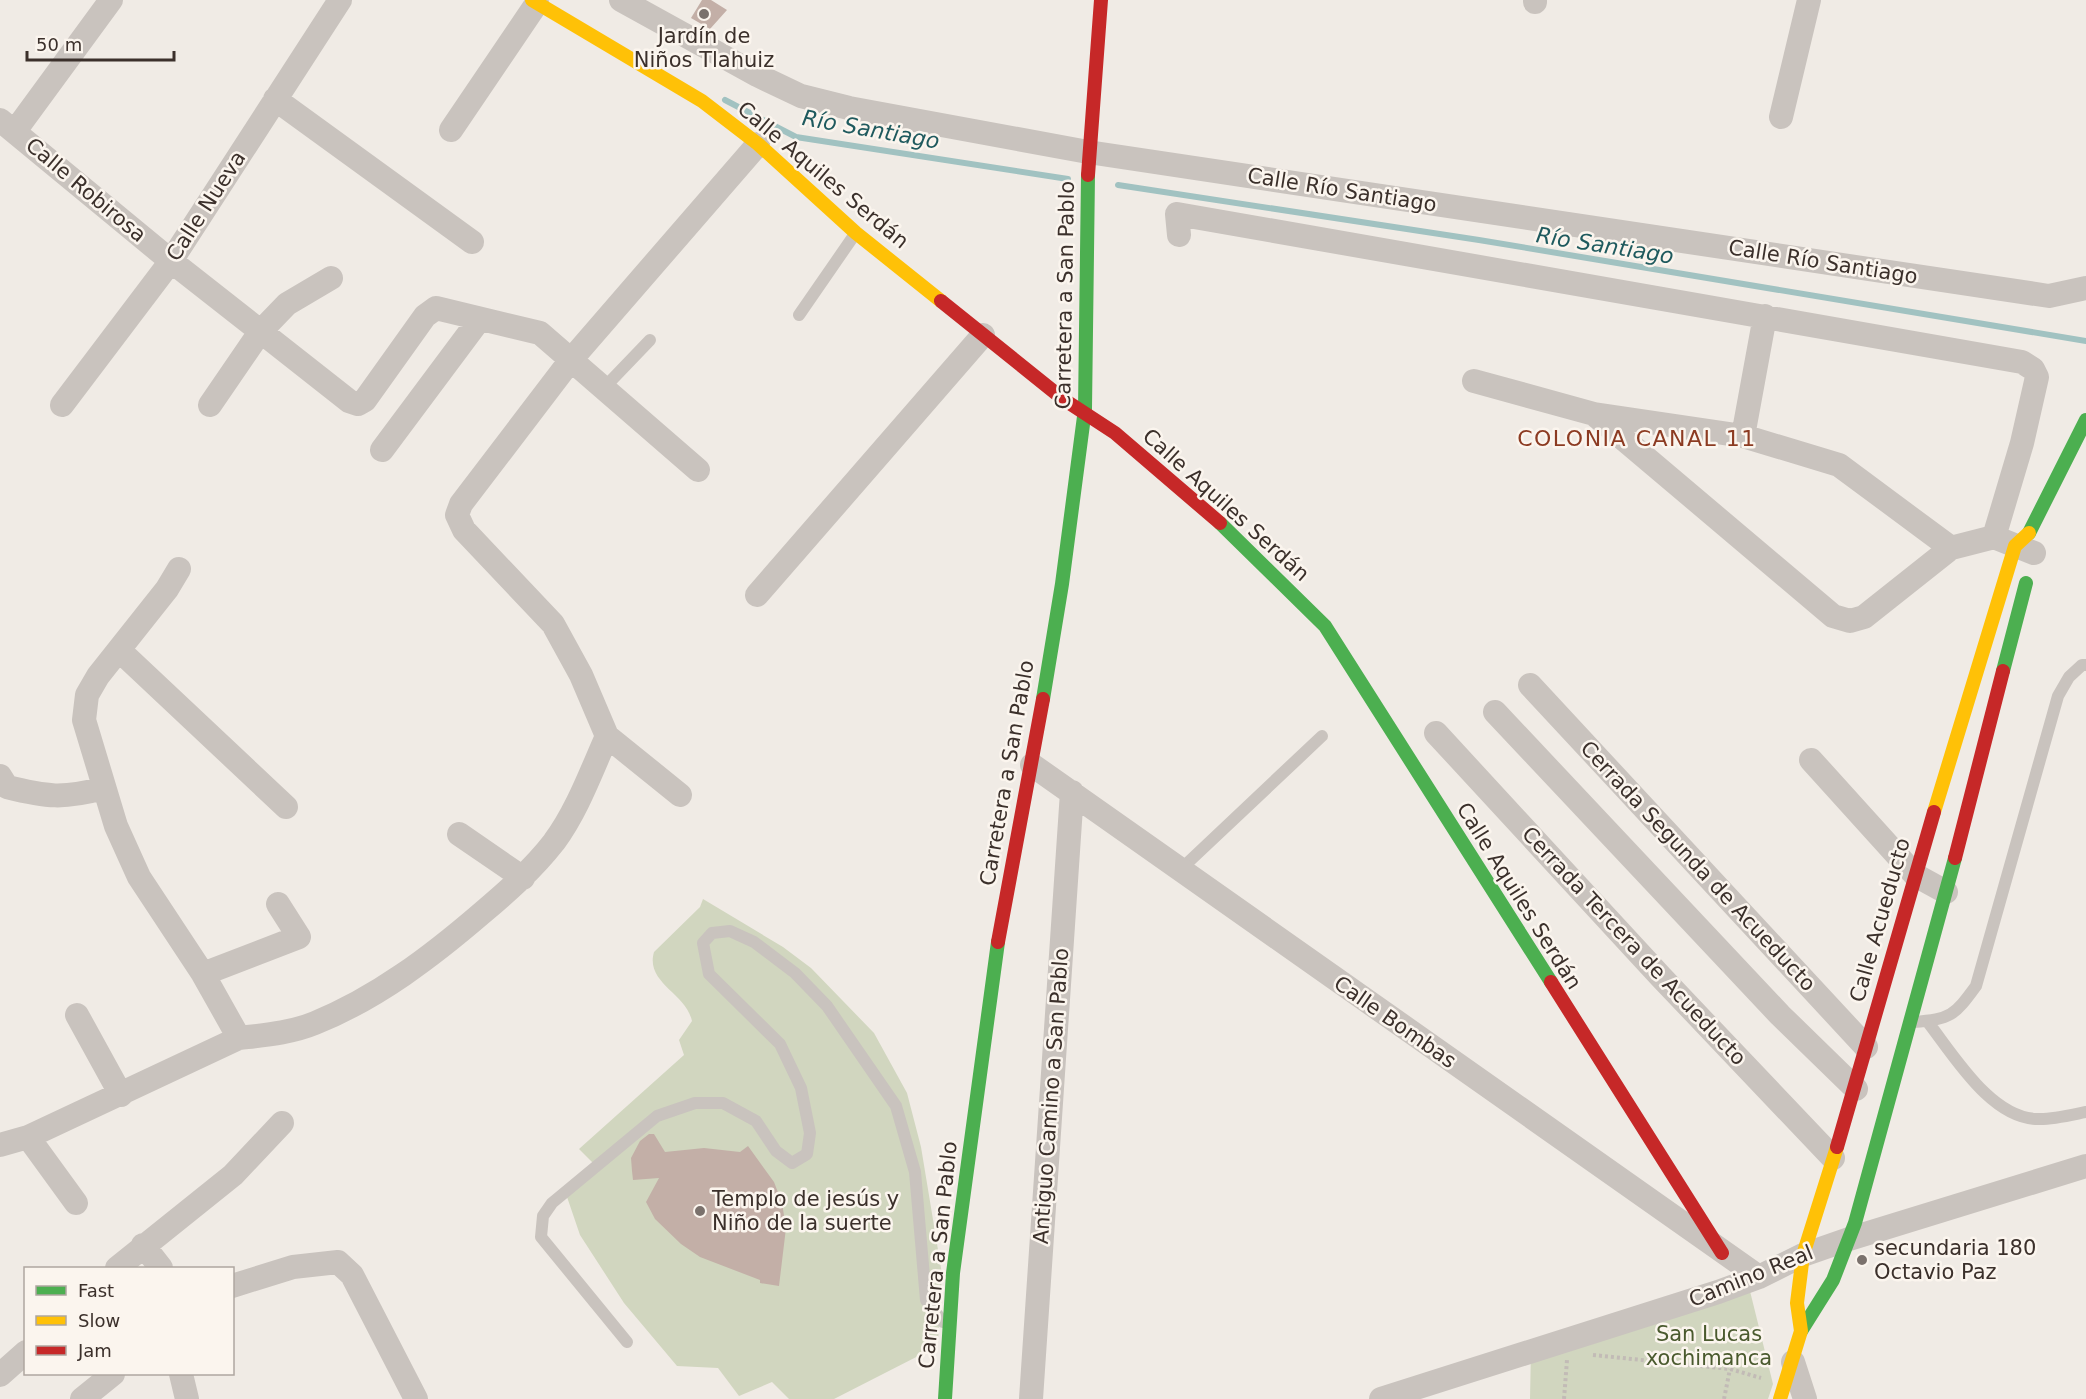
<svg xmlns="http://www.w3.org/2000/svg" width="2086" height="1399" viewBox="0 0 2086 1399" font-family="'DejaVu Sans',sans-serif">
	<rect width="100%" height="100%" fill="#f0ebe5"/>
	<path fill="#d1d6bf" d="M703,899L783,947L811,968L874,1033L907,1093L921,1147L942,1274L938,1342L928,1351L834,1399H789L772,1382L739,1396L718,1368L677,1366L624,1303L580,1235L566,1194L595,1165L579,1149L684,1055L679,1040L692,1021C686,993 645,983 654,952L700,907Z
		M1747,1279L1773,1384L1768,1399H1530L1531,1349Z"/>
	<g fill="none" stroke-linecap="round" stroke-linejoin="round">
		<path stroke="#a1c2c1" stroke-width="6" d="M725,100L796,137L1068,179
			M1118,185L1479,240L2086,341"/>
	</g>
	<path fill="#c3afa7" d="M702,0H711L727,10L710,29L691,18Z
		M649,1134H654L665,1152L704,1148L740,1152L748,1146L774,1182L782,1203L786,1228L779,1286L760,1283V1280L700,1257L681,1244L655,1219L646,1202L659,1178L633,1180L632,1171L631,1158L640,1141Z"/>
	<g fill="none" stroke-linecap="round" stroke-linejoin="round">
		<path stroke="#c2bbb6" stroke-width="4" stroke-dasharray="3 3" stroke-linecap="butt" d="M1593,1355L1730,1369L1761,1378
			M1564,1399L1567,1360
			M1724,1399L1730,1369"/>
		<path stroke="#c9c3be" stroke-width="12" d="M799,315L855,234
			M602,390L650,340
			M1180,870L1322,736
			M1927,1021C1953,1054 1992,1121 2040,1119C2055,1119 2071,1115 2086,1112
			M1913,1022C1951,1019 1954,1016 1976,986L2058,696L2069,677L2082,665H2086
			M627,1342L541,1237L543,1216L552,1203L657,1116L695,1103H723L756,1121L776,1151L792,1163L807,1154L810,1133L801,1088L780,1044L709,974L703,943L712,933L730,931L754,942L795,973L827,1006L896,1106L915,1172L926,1300L943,1322"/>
		<path stroke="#c9c3be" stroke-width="24" d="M621,0L757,75L801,96L849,108L1088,152L2049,296L2086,288
			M1535,2V0
			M275,99L472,242
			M1781,117L1809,0
			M0,120L171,261L349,401L358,404L365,400L425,316L436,308L540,333L698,470
			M451,130L537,3
			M15,131L111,0
			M1179,235L1177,214L2022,362L2033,369L2037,377L2022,443L1994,537
			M1474,381L1594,414L1743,436L1839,465L1951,548L1994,537L2034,553
			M62,405L171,261L340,0
			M210,405L260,332L287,304L331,278
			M1594,414L1833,616L1850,621L1864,617L1951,548
			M1743,436L1765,316
			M382,450L479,320
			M179,569L167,589L98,676L87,695L84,720L116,826L139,877L203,974L239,1038
			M757,595L983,335
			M119,650L286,807
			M1530,685L1866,1047
			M1495,712L1780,1015L1856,1089
			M1436,733L1661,977L1833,1158
			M607,736L680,795
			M1811,760L1915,875L1946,892
			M1032,765L1759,1277
			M0,776L7,787C47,797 63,799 104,788
			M459,834L523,878
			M203,974L299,937L278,904
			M77,1015L121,1095
			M28,1137L76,1203
			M0,1145L28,1137L239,1038C265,1035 291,1033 315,1023C377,998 432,956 482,913C508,891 533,869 554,842C577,811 591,772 607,736L581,675L553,624L464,530L457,515L461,504L570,361L758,144
			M143,1245L161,1268
			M117,1268L233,1175L282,1123
			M232,1286L293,1267L338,1262L352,1275L416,1399
			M1793,1362L1805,1399
			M181,1374L187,1399
			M0,1375L26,1352
			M82,1399L113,1374
			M1031,1399L1072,792
			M1381,1399L1718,1292L1759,1277L1803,1255L1849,1239L2086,1166"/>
		<path stroke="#4caf50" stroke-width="14" d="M1220,523L1325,626L1551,982
			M2029,533L2086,420
			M2003,671L2026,583
			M1043,699L1062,584L1085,409L1088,175
			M1801,1331L1833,1280L1855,1223L1955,858
			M945,1399L953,1273L998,942"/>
		<path stroke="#ffc107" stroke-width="14" d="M532,0L702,101L758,144L856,233L941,301
			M1934,812L2015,546L2029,533
			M1780,1399L1801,1331L1797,1303L1803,1255L1837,1147"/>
		<path stroke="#c62828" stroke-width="14" d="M1088,175L1101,0
			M941,301L1063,399L1115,433L1220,523
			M1955,858L2003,671
			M998,942L1043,699
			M1551,982L1722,1253
			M1837,1147L1934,812"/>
	</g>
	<g fill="#7a716c" stroke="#fbf5ee" stroke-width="2">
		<circle cx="704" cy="14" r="6"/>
		<circle cx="700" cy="1211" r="6"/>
		<circle cx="1862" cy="1260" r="6"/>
	</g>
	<g text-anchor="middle" stroke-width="5" stroke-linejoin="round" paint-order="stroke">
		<g font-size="21" fill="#3b302b" stroke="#fbf5ee" text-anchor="start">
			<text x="704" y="43" text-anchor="middle">Jardín de<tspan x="704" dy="24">Niños Tlahuiz</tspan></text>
			<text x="712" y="1206">Templo de jesús y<tspan x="712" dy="24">Niño de la suerte</tspan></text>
			<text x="1874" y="1255">secundaria 180<tspan x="1874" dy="24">Octavio Paz</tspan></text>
		</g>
		<g font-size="21" fill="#3b302b" stroke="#fbf5ee">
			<text transform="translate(823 175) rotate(40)" y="7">Calle Aquiles Serdán</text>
			<text transform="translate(86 190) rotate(40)" y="7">Calle Robirosa</text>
			<text transform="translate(1342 190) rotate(9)" y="7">Calle Río Santiago</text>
			<text transform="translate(206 206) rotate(-57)" y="7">Calle Nueva</text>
			<text transform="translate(1823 262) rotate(9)" y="7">Calle Río Santiago</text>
			<text transform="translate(1065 295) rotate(-89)" y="7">Carretera a San Pablo</text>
			<text transform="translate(1226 505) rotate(42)" y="7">Calle Aquiles Serdán</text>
			<text transform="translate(1007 773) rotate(-80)" y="7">Carretera a San Pablo</text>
			<text transform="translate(1698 866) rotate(47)" y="7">Cerrada Segunda de Acueducto</text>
			<text transform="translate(1519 896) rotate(58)" y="7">Calle Aquiles Serdán</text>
			<text transform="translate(1880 920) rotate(-74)" y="7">Calle Acueducto</text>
			<text transform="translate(1634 946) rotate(47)" y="7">Cerrada Tercera de Acueducto</text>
			<text transform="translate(1395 1022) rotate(35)" y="7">Calle Bombas</text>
			<text transform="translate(1051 1096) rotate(-86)" y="7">Antiguo Camino a San Pablo</text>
			<text transform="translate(938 1255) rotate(-84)" y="7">Carretera a San Pablo</text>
			<text transform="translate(1751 1276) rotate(-22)" y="7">Camino Real</text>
		</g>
		<g font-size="21" fill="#4a5a2e" stroke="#fbf5ee">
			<text x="1709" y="1341">San Lucas<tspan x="1709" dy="24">xochimanca</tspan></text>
		</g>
		<g font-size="22" font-style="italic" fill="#1f5a5e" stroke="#fbf5ee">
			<text transform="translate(871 129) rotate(10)" y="8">Río Santiago</text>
			<text transform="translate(1605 245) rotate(9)" y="8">Río Santiago</text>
		</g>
		<g font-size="22" letter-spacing="1.5" fill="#8c3b22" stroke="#fbf5ee">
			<text x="1637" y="446">COLONIA CANAL 11</text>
		</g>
	</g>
	<rect x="24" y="1267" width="210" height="108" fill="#fbf5ee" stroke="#aea6a0" stroke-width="1.5"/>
	<rect x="36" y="1286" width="30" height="9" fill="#4caf50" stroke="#aea6a0" stroke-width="1.5"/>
	<text x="78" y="1297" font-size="18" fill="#3b302b">Fast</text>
	<rect x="36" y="1316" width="30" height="9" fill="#ffc107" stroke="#aea6a0" stroke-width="1.5"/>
	<text x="78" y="1327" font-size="18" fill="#3b302b">Slow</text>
	<rect x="36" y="1346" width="30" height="9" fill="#c62828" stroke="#aea6a0" stroke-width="1.5"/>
	<text x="78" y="1357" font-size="18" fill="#3b302b">Jam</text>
	<path d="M27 51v9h147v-9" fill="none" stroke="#3b302b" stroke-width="3"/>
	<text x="36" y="51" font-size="18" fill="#3b302b" stroke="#fbf5ee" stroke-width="4.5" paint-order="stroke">50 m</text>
</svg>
